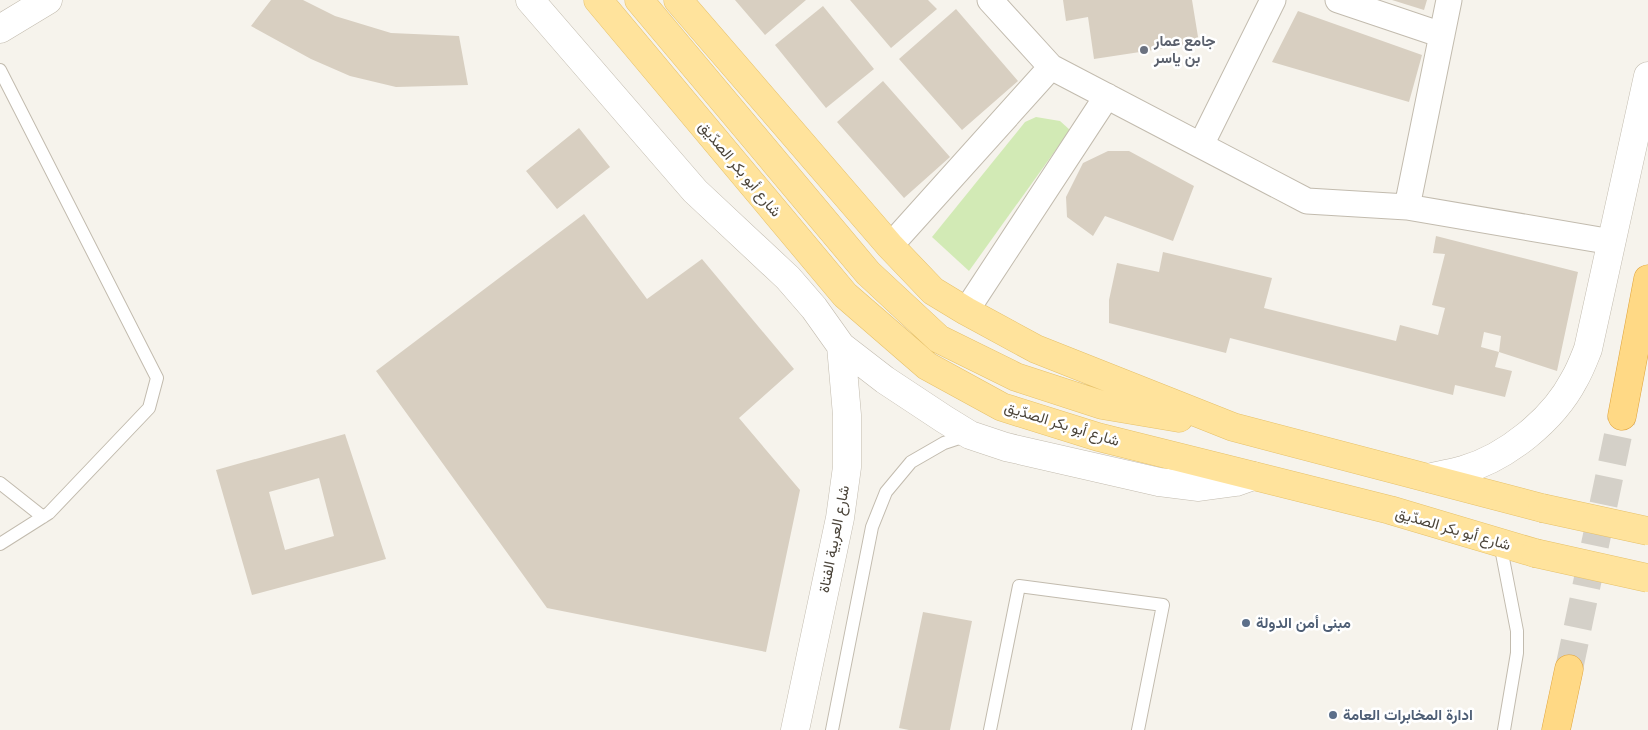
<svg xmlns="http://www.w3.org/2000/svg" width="1648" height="730" viewBox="0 0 1648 730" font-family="'Space Grotesk',Vazirmatn,sans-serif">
	<rect width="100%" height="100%" fill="#f6f3ec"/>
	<path fill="#d2eab5" d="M1036,117L1060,121L1070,130L969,271L932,237L1025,122Z"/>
	<path fill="#d8cfc1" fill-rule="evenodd" d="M271,0H303L335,16L391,33L459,36L468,85L396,87L350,76L311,59L251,26Z
		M735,0H806L765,35Z
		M850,0H928L937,9L891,48Z
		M1063,0H1192L1199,43L1094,59L1088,17L1066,21Z
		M1392,0H1427L1424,10Z
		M823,6L874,69L826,108L775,45Z
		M956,9L1018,81L962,130L899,59Z
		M1298,11L1422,55L1409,102L1272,62Z
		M883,81L950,157L904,198L837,122Z
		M579,128L610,167L557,209L526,171Z
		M1108,151H1129L1194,186L1173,241L1105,216L1093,236L1067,217L1066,197L1083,163Z
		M584,214L647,299L702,259L794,369L739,418L800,490L766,652L547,608L376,371Z
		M1436,236L1578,272L1557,371L1499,352L1501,336L1484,332L1481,347L1499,352L1495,367L1512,371L1505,397L1455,385L1453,395L1230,338L1226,353L1109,323V300L1117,263L1159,272L1163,252L1272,278L1264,308L1396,341L1400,325L1438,335L1445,308L1432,305L1445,254L1433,253Z
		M345,434L386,559L252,595L216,470ZM319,478L334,536L285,550L269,492Z
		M923,612L972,621L950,730H909L899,728Z"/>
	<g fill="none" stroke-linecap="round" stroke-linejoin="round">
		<path stroke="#d4d0c8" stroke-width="28" stroke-dasharray="28 14" stroke-linecap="butt" d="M1569,669L1622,416"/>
		<defs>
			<path id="service" d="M0,70L157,378L149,408L49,513L0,544
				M0,483L43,517
				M1500,543L1517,631V653L1504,730
				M832,730L872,527L886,492L911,462L944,443L968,435
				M990,730L1019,586L1163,605L1138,730"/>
			<path id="minor" d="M990,0L1051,67L1307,201L1407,207L1612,242
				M1338,0L1442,35
				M1201,145L1273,0
				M1407,207L1449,0
				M890,246L1051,67
				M966,311L1107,96"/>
			<path id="tertiary" d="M530,0L695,191L788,278L814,308L841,346L885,380L944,419L970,435L1006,447L1159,482L1199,487L1236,482L1253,476
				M0,29L48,0
				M1429,478C1440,475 1452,473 1463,470C1506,458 1553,420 1574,380C1580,370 1584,359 1588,349L1648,76
				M795,730L840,518L847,467V415L841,346"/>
			<path id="primary" d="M598,0L845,295L927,366L1002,407L1098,437L1390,510L1535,553
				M639,0L868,273L939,339L1016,377L1102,405L1179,418
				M678,0L890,246L933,291L966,311L1036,349L1233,427L1542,508"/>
			<path id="trunk" d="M1622,416L1648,279
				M1556,730L1569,669"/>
		</defs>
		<use href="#service" stroke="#c2bbae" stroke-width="14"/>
		<use href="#minor" stroke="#c2bbae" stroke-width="27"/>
		<use href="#tertiary" stroke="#c2bbae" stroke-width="29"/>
		<use href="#primary" stroke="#e6c16a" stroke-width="29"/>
		<use href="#trunk" stroke="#e0a43c" stroke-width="29"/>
		<use href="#service" stroke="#fff" stroke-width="12"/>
		<use href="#minor" stroke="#fff" stroke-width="25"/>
		<use href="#tertiary" stroke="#fff" stroke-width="28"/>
		<use href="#primary" stroke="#ffe39c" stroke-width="28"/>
		<use href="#trunk" stroke="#ffd985" stroke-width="28"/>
		<defs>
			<path id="primary-bridge" d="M1542,508L1648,531
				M1535,553L1648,578"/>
		</defs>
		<use href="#primary-bridge" stroke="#e6c16a" stroke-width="29" stroke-linecap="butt"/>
		<use href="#primary-bridge" stroke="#ffe39c" stroke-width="28"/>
	</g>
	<circle fill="#6b7280" stroke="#fff" stroke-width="2" cx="1144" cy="50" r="5"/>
	<g fill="#5c6f8a" stroke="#fff" stroke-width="2">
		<circle cx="1246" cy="623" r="5"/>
		<circle cx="1333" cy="715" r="5"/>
	</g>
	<g text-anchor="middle" stroke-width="5" stroke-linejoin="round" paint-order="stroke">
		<g font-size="15" font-weight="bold" fill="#5b616d" stroke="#fff" text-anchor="start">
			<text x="1154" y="46">جامع عمار<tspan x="1154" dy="17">بن ياسر</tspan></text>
		</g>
		<g font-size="15" fill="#4b4439" stroke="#fff">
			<text transform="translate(740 169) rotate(50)" y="5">شارع أبو بكر الصدّيق</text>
			<text transform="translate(1062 424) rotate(17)" y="5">شارع أبو بكر الصدّيق</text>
			<text transform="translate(1453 529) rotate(16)" y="5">شارع أبو بكر الصدّيق</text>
			<text transform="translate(834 539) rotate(-79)" y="5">شارع العربية الفتاة</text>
		</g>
		<g font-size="15" font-weight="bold" fill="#4e5e75" stroke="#fff" text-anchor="start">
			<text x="1256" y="628">مبنى أمن الدولة</text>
			<text x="1343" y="720">ادارة المخابرات العامة</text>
		</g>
	</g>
</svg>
